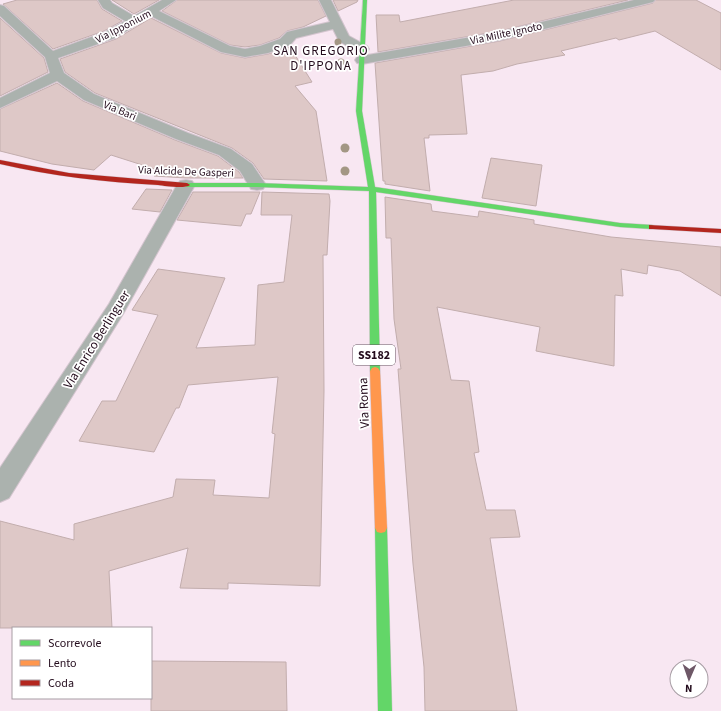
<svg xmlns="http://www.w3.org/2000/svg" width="721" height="711" viewBox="0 0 721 711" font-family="'Source Sans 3',sans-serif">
	<rect width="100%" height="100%" fill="#f8e7f2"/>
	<path fill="#dec8c7" stroke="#c2adad" d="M17,0H97L102,9L122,21L104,31L53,49L3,4Z
		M112,0H159L134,14Z
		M177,0H318L326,16L303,27L287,31L279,38L260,45L245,47L230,45L162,11Z
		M333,0H358L357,2L338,11Z
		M514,0H628L500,31L378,52L376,15H399L400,22Z
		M656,0H696L721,13V70L655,31L619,40L616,38L561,51L565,55L517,64L493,71L461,75L467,134L429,135V138H424L430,191L385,184V181H383L375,63L500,41L653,3Z
		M0,18L44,58L48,72L0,96Z
		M151,18L221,53L245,58L268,54L290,47L312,82L295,86L316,111L327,181L264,179L253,163L232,148L95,93L65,72L60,59L116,39Z
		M57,83L83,101L175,140L218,156L239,172L243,178H186L154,176L158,170L111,155L94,170L52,164L0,151V109Z
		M491,158L542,165L536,206L482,198Z
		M146,189L172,190L160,212L132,209Z
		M193,192H260L251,214H246L241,226L177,220Z
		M262,192L329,194L330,201L327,255H323L324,391L320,586L228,583V589L180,588L188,548L109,571L112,628H0V521L74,540V524L173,497L176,479L215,480L213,495L269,498L275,434L272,433L278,377L188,385L179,408H176L154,452L79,441L102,401H116L158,315L132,310L158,269L225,278L196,348L255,345L258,285L284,282L292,215H261Z
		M385,197L431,204L432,211L478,217L479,211L534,220V224L611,237L721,247V296L680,271L648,265L647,274L621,269L623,296L615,295L614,366L536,351L540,327L437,307L451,380L469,381L479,452L474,453L486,510H515L520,537L490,538L517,711H425L424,667L413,564L398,369H401L394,319L391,238H386Z
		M151,661L286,662L287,711H151Z"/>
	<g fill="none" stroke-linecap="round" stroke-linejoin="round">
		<defs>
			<path id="street" d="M98,0H110L112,3L134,16L162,0H176L159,11L230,46L245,49L260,46L280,39L287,32L330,22L319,0H331L349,36L367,46L369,49L367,52H357L339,41L333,29L296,38L290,45L268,53L245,57L221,52L151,16L115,38L58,58L64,73L94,94L188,133L231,149L252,164L266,185L263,189L257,190L251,189L240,171L219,155L176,139L84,100L57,81L0,108V98L50,73L45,57L0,16V5L4,6L53,51L105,32L125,21L103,8Z
				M634,0H655L653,2L500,40L362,64L357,63L355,60L357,57L362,56L500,32Z
				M186,180L192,181L195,185L123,314L9,498L0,502V468L109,304L177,185L180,181Z"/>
			<path id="fast" d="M363,0H367L362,111L375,187L620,223L652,225L656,227L652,229L620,227L376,192L380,371L378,374H372L370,371L369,191L257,187H187L184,185L187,183H257L368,187L356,111Z
				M381,523L385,524L387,528L392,711H378L375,528L377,524Z"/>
			<path id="slow" d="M375,367L378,368L380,371L387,528L385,532L381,533L377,532L375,528L370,371L372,368Z"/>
			<path id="jam" d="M0,160L69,173L187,183L190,185C185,189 165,186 158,185C104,182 52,176 0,164Z
				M649,225L721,229V233L652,229H649Z"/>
		</defs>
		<use href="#street" stroke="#d4c5cf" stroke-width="2"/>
		<use href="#fast" stroke="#d4c5cf" stroke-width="1"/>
		<use href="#slow" stroke="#d4c5cf" stroke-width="1"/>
		<use href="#jam" stroke="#d4c5cf" stroke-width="1"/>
		<use href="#street" fill="#abb2ae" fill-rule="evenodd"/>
		<use href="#fast" fill="#63d668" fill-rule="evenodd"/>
		<use href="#slow" fill="#ff974d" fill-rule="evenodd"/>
		<use href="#jam" fill="#b3261e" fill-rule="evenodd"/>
	</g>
	<g fill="#a39784">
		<circle cx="338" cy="42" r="3.5"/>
		<circle cx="341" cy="62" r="3.5"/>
		<circle cx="345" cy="148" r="4.5"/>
		<circle cx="345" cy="171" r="4.5"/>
	</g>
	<g text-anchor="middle" stroke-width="3.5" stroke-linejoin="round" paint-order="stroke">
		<g font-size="11" fill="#230b1c" stroke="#fff">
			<text transform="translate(123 26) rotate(-27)" y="4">Via Ipponium</text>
			<text transform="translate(506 33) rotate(-12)" y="4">Via Milite Ignoto</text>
			<text transform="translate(120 110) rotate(22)" y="4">Via Bari</text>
			<text transform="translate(186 171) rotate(2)" y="4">Via Alcide De Gasperi</text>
		</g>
		<rect fill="#fff" stroke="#655460" stroke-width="1" x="353" y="345" width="42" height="20" rx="3"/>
		<g font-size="12" font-weight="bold" fill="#230b1c">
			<text x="374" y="359">SS182</text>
		</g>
		<g font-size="13" letter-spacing="1" fill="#230b1c" stroke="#fff">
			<text x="321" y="55">SAN GREGORIO<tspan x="321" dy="15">D'IPPONA</tspan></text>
		</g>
		<g font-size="13" fill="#230b1c" stroke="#fff">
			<text transform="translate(96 339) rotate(-58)" y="5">Via Enrico Berlinguer</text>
			<text transform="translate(363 403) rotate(-92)" y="5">Via Roma</text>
		</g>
	</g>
	<rect x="12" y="627" width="140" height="72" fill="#ffffff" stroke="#a79da4"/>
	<rect x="20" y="640" width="20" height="6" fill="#63d668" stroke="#a79da4"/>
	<text x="48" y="647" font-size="12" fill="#230b1c">Scorrevole</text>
	<rect x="20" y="660" width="20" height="6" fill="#ff974d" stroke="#a79da4"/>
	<text x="48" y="667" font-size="12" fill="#230b1c">Lento</text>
	<rect x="20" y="680" width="20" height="6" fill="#b3261e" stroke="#a79da4"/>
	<text x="48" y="687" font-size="12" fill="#230b1c">Coda</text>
	<g transform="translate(689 679) rotate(182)"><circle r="19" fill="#ffffff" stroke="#a79da4"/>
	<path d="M0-3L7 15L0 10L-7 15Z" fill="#6e5867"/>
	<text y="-6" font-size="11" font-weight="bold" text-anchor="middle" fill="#230b1c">N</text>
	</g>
</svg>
